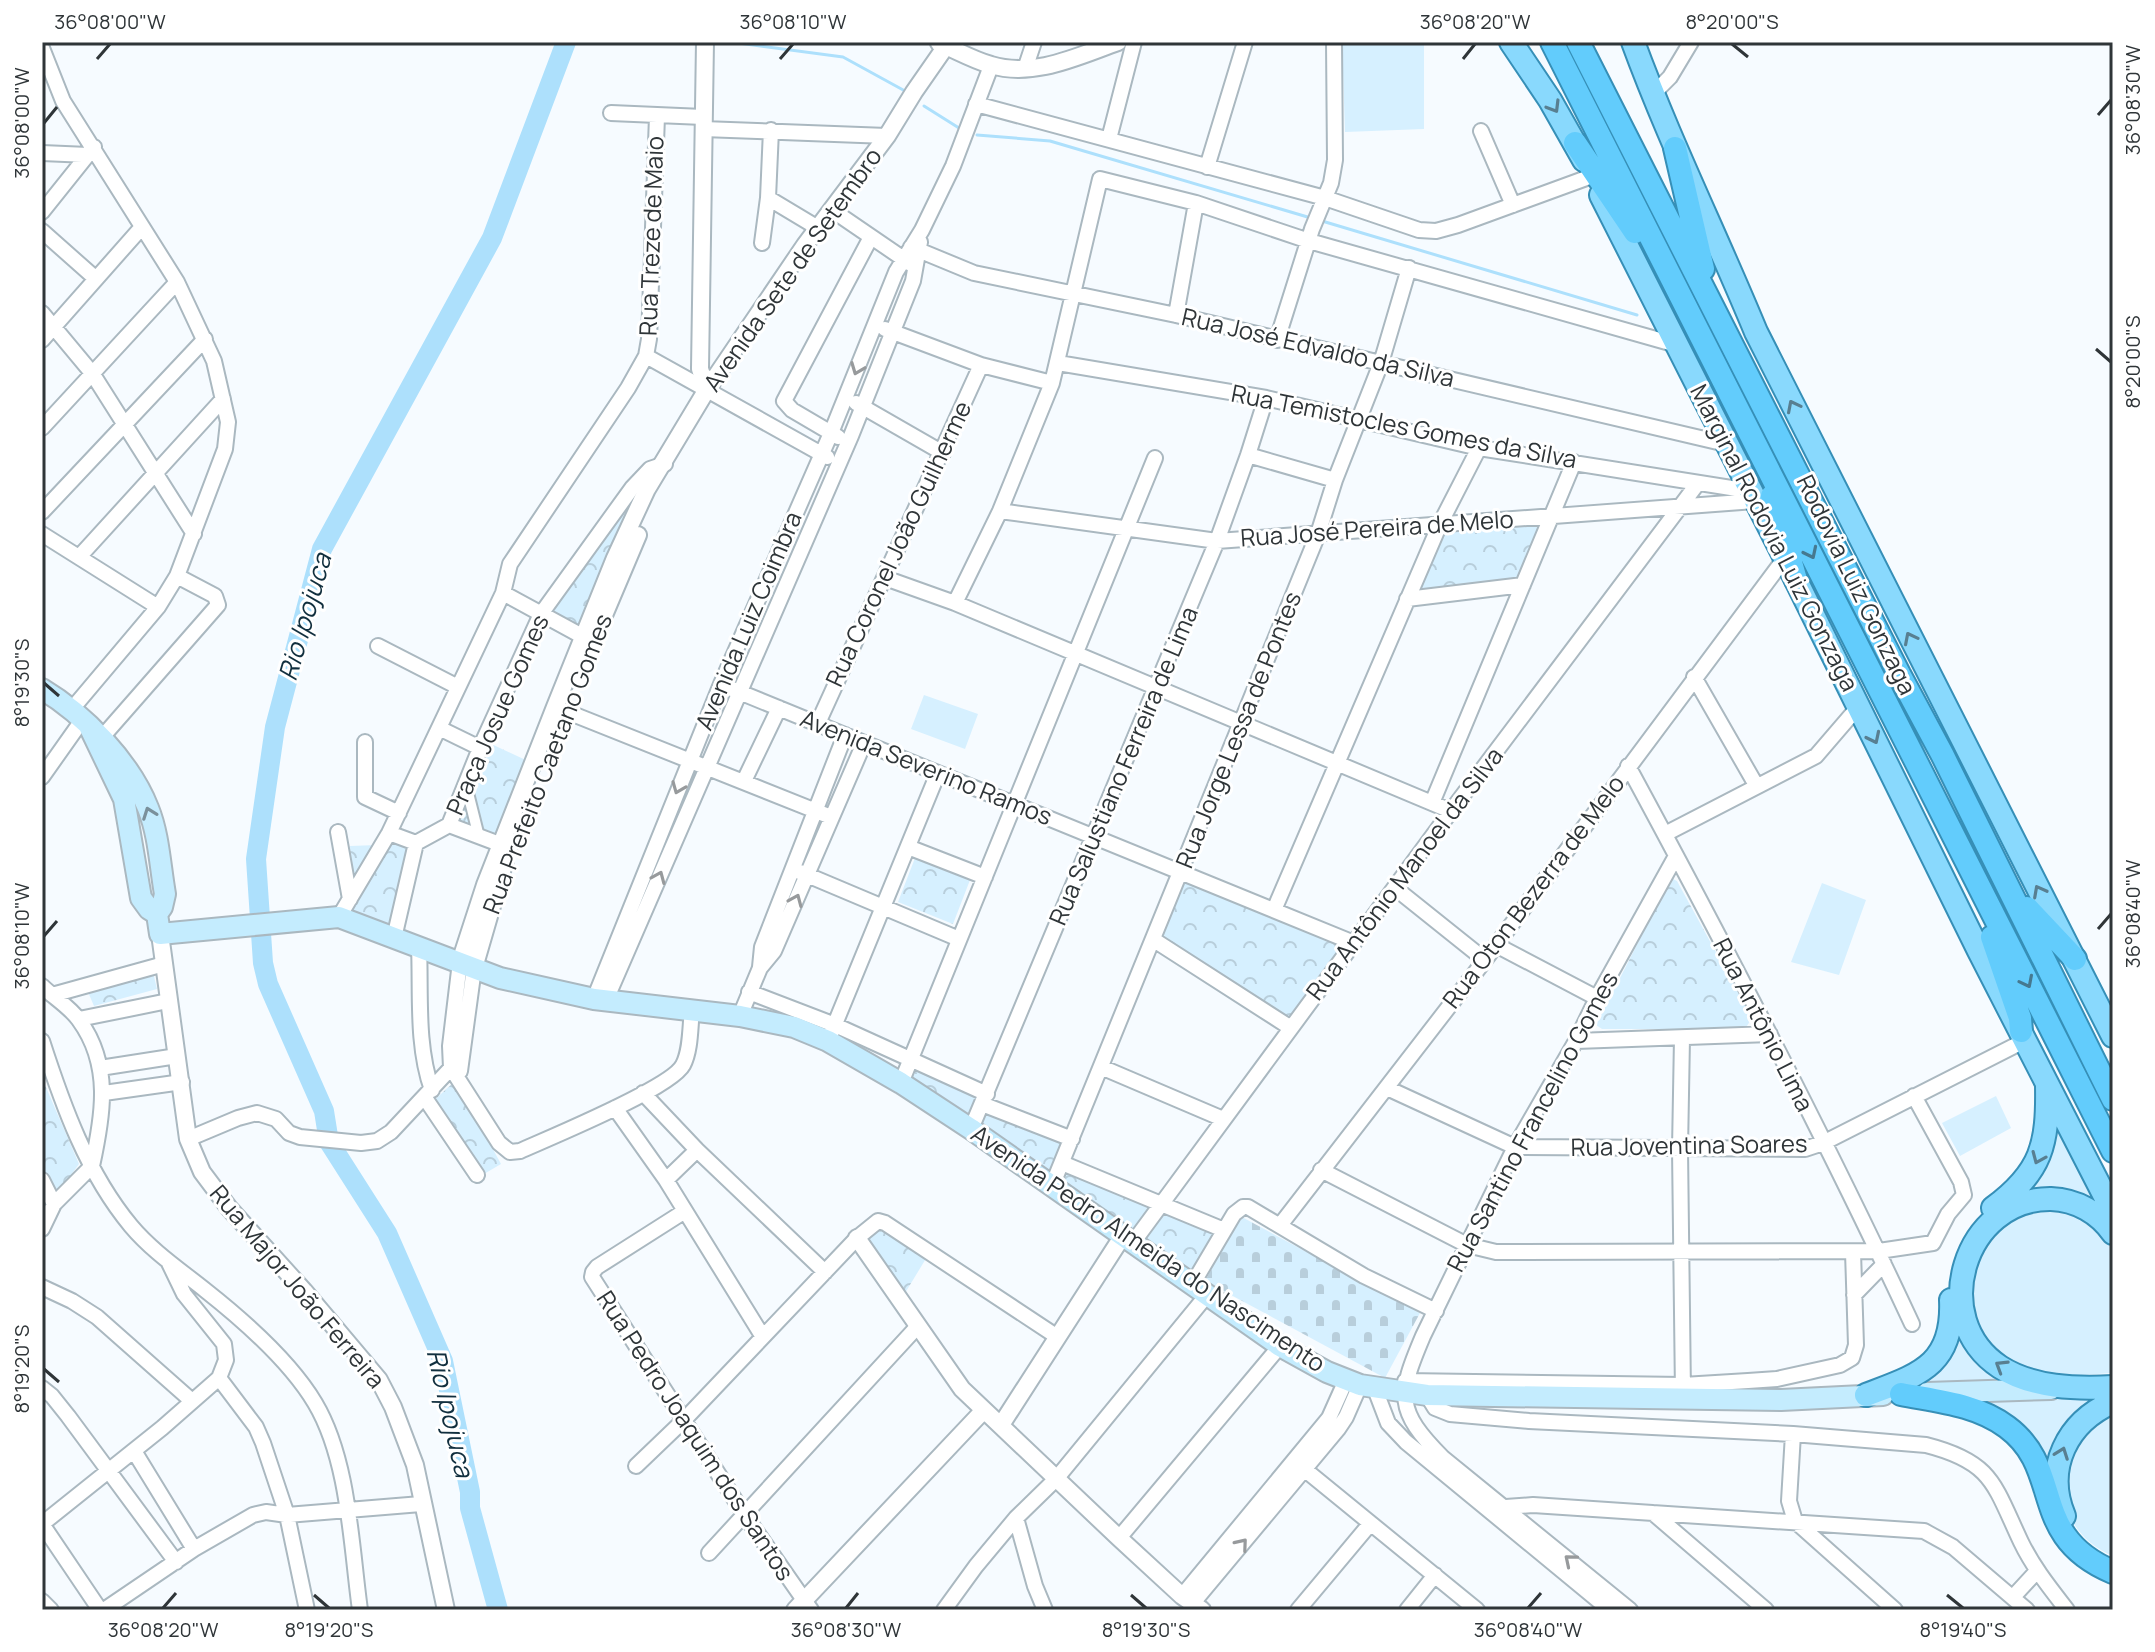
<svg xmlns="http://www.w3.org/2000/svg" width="2155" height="1652" viewBox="0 0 2155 1652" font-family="Manrope,sans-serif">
	<defs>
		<pattern id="forest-crowns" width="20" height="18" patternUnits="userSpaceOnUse" patternTransform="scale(2)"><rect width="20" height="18" fill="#d6f0ff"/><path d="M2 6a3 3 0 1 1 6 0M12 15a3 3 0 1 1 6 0" fill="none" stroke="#b8cedb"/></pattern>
		<pattern id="cemetery-stones" width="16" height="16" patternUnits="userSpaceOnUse" patternTransform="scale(2)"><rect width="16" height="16" fill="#d6f0ff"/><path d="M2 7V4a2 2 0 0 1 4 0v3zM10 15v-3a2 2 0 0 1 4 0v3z" fill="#b8cedb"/></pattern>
	</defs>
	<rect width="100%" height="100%" fill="#f6fbff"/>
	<path fill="#d6f0ff" d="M1342,42H1424V129L1345,132Z
		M924,695L978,714L965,749L911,729Z
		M1822,883L1866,900L1839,975L1791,962Z
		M1996,1096L2011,1128L1960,1156L1942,1123Z
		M2051,1097L2113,1224L2021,1192Z
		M2054,1206L2090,1217L2113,1241V1373L2048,1377L2010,1364L1989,1350L1972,1324V1254L2016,1212Z
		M1957,1305L2025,1385L1899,1389L1927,1376Z
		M2105,1393C2070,1416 2065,1428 2050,1466L1968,1399Z
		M2113,1408V1556C2063,1536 2046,1477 2078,1433C2086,1423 2102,1415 2113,1408Z"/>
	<path fill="url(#forest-crowns)" d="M649,489L580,634L538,614L616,502Z
		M1540,524L1518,581L1418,592L1442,531Z
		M487,742L530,762L500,840L455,822Z
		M391,840L411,849L392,927L350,910Z
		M377,845L352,891L350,846Z
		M915,858L970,880L953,924L898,902Z
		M1182,872L1354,943L1291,1028L1154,940Z
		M1671,878L1677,881L1752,1018L1745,1029H1602L1596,1025Z
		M153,972L157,989L94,1006L88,992Z
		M908,1058L987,1091L982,1102L1070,1142L1063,1161L1224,1230L1192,1285L897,1085Z
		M42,1078L79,1164L57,1194L42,1166Z
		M453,1083L475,1116L501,1164L484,1174L431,1103Z
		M873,1218L930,1252L902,1298L860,1232Z"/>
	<path fill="url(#cemetery-stones)" d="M1240,1216L1420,1313L1385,1378L1205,1281Z"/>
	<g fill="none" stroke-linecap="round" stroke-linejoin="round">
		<path stroke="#ade0fc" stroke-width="3" d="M731,42L843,57L905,91
			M924,106L959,128
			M977,135L1050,141L1311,218
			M1322,221L1637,315"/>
		<path stroke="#ade0fc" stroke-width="20" d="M328,1136L324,1111L268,984L263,963L256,859L275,727L322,549L492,238L566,42
			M329,1142L387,1233L443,1361L470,1492V1508L498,1610"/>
		<defs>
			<path id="pedestrian" d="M466,785L479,837"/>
			<path id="minor" d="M42,48L63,101L177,282L214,361L228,422L225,449L177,576L158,607L72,709
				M1025,69L1034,42
				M1652,95L1670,77L1691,42
				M976,104L1325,198L1419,230L1436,231L1458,225L1592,176
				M611,113L703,117
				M703,129L887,136
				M1481,131L1513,205
				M1109,139L1134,42
				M42,153L88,155
				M1207,167L1245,42
				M768,198L818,228
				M832,210L911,264
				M42,212L94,147
				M42,231L95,278
				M762,243L768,198L771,130
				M911,247L974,273L1176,315L1726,444
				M42,313L92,373L194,534
				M1176,315L1196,203
				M885,329L981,365L1052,383
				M42,340L142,227
				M1277,340L1312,229L1331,183L1335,160L1334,42
				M646,356L827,457
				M1058,363L1266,398L1479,448L1750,491
				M856,403L943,453
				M42,428L177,282
				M838,437L792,410L784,401L871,237
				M1248,455L1335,480
				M1000,511L1217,541L1755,501
				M42,512L205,339
				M42,534L158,607
				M79,557L223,399
				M885,578L955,603L1451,811
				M503,593L593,642
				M1407,599L1523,585
				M955,603L1000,511L1052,383L1100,179L1196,203L1309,241L1677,345
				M378,646L458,687
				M1694,677L1756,785
				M732,689L1354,943
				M555,707L831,817
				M818,723L981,365
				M439,728L480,748
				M365,742V797L399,813
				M97,743L218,605L215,596L177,576
				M1628,766C1727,949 1824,1135 1912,1324
				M42,777L83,719
				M744,781L779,708
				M1432,803L1574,462
				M449,825L480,748L541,614L632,488L650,469L665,464
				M449,825L510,848
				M338,832L350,899
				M389,833L416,843L449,825
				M1665,834L1816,756L1859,706
				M908,847L985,877
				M800,872L959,939
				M1395,888L1485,960
				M1274,910L1440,524L1479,448
				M339,917L389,833L503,593L510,564L628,388L646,356L649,339L657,116
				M394,938L416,843
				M1154,940L1291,1028
				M1496,945L1597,998
				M419,946C421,993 416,1045 432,1090
				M460,962L450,1046L451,1068L499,1143L510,1152L520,1151C549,1138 671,1088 683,1065C691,1050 690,1026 692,1010
				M760,967L762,947L845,735
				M42,986C53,997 70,1007 79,1020C112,1065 103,1116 92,1166
				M749,992L835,1025L987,1094
				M52,995L164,964
				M594,999L721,684L831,433L896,272L922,230L953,166L991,66
				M606,1000L851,436L913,281L920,242
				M740,1016L760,968L774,951L864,743
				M79,1019L168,1001
				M1682,1038L1680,1149L1683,1394
				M42,1041C63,1106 87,1173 131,1226C152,1251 180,1270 205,1290C243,1320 290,1361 315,1403C349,1460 351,1545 360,1610
				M828,1041L938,773
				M1576,1041L1770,1034
				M1101,1067L1223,1119
				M100,1068L177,1056
				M460,1071L474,968
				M901,1083L1155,458
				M1387,1088L1515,1147L1805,1149L1823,1143L2026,1040
				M104,1093L182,1082
				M643,1093L697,1150L825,1272
				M425,1098L477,1175
				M982,1104L1072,1139
				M615,1108L666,1180L763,1337
				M971,1129L1217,541L1248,455L1266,398
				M188,1139L238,1118L257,1113L276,1119L289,1133L300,1137L361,1143L377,1141L391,1132L451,1068L459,1065
				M1062,1163L1224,1230
				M1321,1170L1467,1245L1496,1252L1879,1251L1933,1243L1948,1214L1964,1195L1961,1182L1914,1096
				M42,1180L54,1204
				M666,1180L697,1150
				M1052,1186L1318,534L1335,480L1381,363L1409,268
				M685,1211L597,1267L593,1272L592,1277L744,1514L811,1610
				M1281,1224L1485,960L1785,558
				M42,1229L54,1204L92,1166
				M1132,1244L1451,811L1698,483
				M1192,1285L1234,1214L1243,1207H1248L1364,1276L1436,1311
				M42,1287L72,1301L97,1317L192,1401
				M1854,1295L1884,1264
				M219,1378L256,1427L263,1443L287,1515L307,1610
				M1405,1381L1683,1385L1748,1381L1777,1379L1840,1365L1852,1358L1856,1345L1853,1252
				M42,1388L52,1396L68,1416L176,1562
				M1375,1389L1388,1423L1406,1442L1610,1610
				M1427,1395L1435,1408L1450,1414L1529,1421L1793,1434L1926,1445C1993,1462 1994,1485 2021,1542C2033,1567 2050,1588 2067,1610
				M1793,1434L1789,1501L1795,1521L1895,1610
				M134,1451L194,1549
				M1298,1464L1477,1610
				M636,1466L684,1420L857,1238L878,1221L885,1223L1056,1336
				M1653,1513L1766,1610
				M1495,1515L1506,1507L1533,1505L1924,1531L1953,1547L2027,1610
				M1016,1518L1035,1586L1045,1610
				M42,1524L162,1428L219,1378L226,1360L224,1344L184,1294L169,1263
				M42,1524L100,1610
				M1119,1538L1280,1346
				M709,1553L917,1327
				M1182,1596L1329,1418L1346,1380
				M2013,1597L2037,1571
				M42,1601L51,1610
				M1192,1604L1338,1429L1346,1417L1360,1385
				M104,1610L194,1549L253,1515L266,1512L287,1515L421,1504
				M944,1610L976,1566L1016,1518L1056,1479L1207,1295
				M1298,1610L1370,1524
				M1407,1610L1435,1575
				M1630,1610L1443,1458C1395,1410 1398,1395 1423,1336L1515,1147L1576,1041L1597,998L1676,856"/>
			<path id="tertiary" d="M705,42L700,369L702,375L712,383
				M939,43C956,50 973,60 991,65C1034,78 1078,56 1118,42
				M577,679L638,535
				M160,934L188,1139L202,1172L229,1208L304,1291L379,1380L393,1407L415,1465L446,1610
				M460,962L485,885L555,707L615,558L647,489L706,391L805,245L887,136L914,92L946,46
				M474,968L505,861
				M857,1238L962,1389L1119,1538L1182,1596L1202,1610
				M1001,1425L1122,1237
				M795,1610L984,1410"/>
			<path id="secondary" d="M42,689C84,714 130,762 148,808C159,835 160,866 165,894L162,907L157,914
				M89,726L124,799L141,898L149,909L157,914L160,934L339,917L500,978L594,999L740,1016L794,1027L828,1041L901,1083L971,1129L1280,1346L1327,1372L1360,1385L1427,1395L1781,1400L1883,1395
				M1927,1393L2051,1389"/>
			<path id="primary" d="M1511,42L1550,100L1584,160
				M1633,42C1669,140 1716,235 1756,332L2113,1036
				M1601,195L1785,558L1979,951L2113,1212
				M1993,1208C2042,1172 2048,1144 2047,1086
				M2113,1233C2099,1213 2077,1200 2051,1199C1964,1198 1927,1319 2000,1367C2033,1388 2076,1389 2113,1387
				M1866,1395C1918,1375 1954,1366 1951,1300
				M2064,1516C2044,1468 2067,1422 2113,1402"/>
			<path id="trunk" d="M1552,42L2113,1151
				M1578,42L1899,674L1942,754L2113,1099
				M1575,143L1635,232
				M1675,148L1703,269
				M1772,496L1796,580
				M2027,908L2075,959
				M1992,937L2020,1018L2021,1031
				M1901,1394C1937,1401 1976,1404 2007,1427C2065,1470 2027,1536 2113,1572"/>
		</defs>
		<use href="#pedestrian" stroke="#aab8c0" stroke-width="14"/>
		<use href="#minor" stroke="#aab8c0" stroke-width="18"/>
		<use href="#tertiary" stroke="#aab8c0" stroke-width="20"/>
		<use href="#secondary" stroke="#aab8c0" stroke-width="24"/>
		<use href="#primary" stroke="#368fb7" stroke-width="26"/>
		<use href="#trunk" stroke="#368fb7" stroke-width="26"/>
		<use href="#pedestrian" stroke="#fff" stroke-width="10"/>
		<use href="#minor" stroke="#fff" stroke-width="14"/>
		<use href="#tertiary" stroke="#fff" stroke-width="16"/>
		<use href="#secondary" stroke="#c4ecfe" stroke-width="20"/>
		<use href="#primary" stroke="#89d9fd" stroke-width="22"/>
		<use href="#trunk" stroke="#62ccfc" stroke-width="22"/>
	</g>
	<defs><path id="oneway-chevron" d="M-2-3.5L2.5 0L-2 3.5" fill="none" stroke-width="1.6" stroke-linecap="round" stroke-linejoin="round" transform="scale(2)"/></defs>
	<g stroke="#587f91">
		<use href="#oneway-chevron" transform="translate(1554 107) rotate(59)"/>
		<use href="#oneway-chevron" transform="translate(1793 406) rotate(-117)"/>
		<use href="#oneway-chevron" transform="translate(1910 638) rotate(-117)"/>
		<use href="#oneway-chevron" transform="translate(1874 738) rotate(64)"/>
		<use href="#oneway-chevron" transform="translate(2039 891) rotate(-118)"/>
		<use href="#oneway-chevron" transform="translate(2038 1158) rotate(113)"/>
		<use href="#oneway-chevron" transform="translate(2001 1366) rotate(-148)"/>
		<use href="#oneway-chevron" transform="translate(2062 1453) rotate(-70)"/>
	</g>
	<g stroke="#979a9c">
		<use href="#oneway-chevron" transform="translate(857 369) rotate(111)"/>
		<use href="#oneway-chevron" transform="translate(678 788) rotate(112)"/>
		<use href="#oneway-chevron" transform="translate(659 877) rotate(-67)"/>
		<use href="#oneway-chevron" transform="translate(796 900) rotate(-67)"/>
		<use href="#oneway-chevron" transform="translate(1242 1544) rotate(-50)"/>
		<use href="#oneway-chevron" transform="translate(1570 1560) rotate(-140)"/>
	</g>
	<g stroke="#467990">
		<use href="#oneway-chevron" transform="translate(1811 553) rotate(64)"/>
		<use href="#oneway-chevron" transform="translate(2027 982) rotate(63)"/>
	</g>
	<use stroke="#7a909b" href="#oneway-chevron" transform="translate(149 813) rotate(-110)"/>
	<path fill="none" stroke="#2f3538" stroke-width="3" d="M1732,44L1748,57M97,59L110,44M780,59L793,44M1463,59L1475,44M2098,115L2111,100M44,123L57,107M2096,349L2111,362M44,683L59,696M2098,929L2111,914M44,936L57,921M44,1369L59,1382M314,1595L329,1608M1131,1595L1146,1608M1947,1595L1963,1608M163,1608L176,1593M846,1608L858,1593M1528,1608L1541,1593"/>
	<g text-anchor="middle" stroke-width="6" stroke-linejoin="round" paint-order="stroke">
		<g font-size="24" fill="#2f3538" stroke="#fff">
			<text transform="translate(652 236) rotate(-88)" y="8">Rua Treze de Maio</text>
			<text transform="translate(793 270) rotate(-55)" y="8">Avenida Sete de Setembro</text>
			<text transform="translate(1318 348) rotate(13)" y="8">Rua José Edvaldo da Silva</text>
			<text transform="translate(1404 427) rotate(11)" y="8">Rua Temistocles Gomes da Silva</text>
			<text transform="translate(1377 529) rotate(-4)" y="8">Rua José Pereira de Melo</text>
			<text transform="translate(1774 538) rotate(63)" y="8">Marginal Rodovia Luiz Gonzaga</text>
			<text transform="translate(899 544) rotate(-65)" y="8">Rua Coronel João Guilherme</text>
			<text transform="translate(1856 585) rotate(64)" y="8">Rodovia Luiz Gonzaga</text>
			<text transform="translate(749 621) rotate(-67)" y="8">Avenida Luiz Coimbra</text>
			<text transform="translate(498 715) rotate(-66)" y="8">Praça Josue Gomes</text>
			<text transform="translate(1239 730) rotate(-68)" y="8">Rua Jorge Lessa de Pontes</text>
			<text transform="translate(548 764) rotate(-69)" y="8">Rua Prefeito Caetano Gomes</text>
			<text transform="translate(1124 766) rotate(-67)" y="8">Rua Salustiano Ferreira de Lima</text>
			<text transform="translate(926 768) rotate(22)" y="8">Avenida Severino Ramos</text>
			<text transform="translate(1405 874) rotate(-53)" y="8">Rua Antônio Manoel da Silva</text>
			<text transform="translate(1534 892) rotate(-53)" y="8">Rua Oton Bezerra de Melo</text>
			<text transform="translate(1763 1025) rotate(63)" y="8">Rua Antônio Lima</text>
			<text transform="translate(1533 1122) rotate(-62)" y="8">Rua Santino Francelino Gomes</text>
			<text transform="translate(1689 1146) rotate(-1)" y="8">Rua Joventina Soares</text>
			<text transform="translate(1148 1249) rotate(34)" y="8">Avenida Pedro Almeida do Nascimento</text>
			<text transform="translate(297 1287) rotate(50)" y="8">Rua Major João Ferreira</text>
			<text transform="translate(695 1436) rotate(57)" y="8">Rua Pedro Joaquim dos Santos</text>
		</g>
		<g font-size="26" font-style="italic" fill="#112f3e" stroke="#fff">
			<text transform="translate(305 617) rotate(-74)" y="9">Rio Ipojuca</text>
			<text transform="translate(450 1413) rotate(77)" y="9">Rio Ipojuca</text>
		</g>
	</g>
	<rect width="2155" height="1652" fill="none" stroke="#ffffff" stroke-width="88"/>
	<rect x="44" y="44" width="2067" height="1564" fill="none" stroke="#2f3538" stroke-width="3"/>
	<g font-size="20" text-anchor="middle" fill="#2f3538">
		<text x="110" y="29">36°08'00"W</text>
		<text x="793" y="29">36°08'10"W</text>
		<text x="1475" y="29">36°08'20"W</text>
		<text x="1732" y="29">8°20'00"S</text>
		<text transform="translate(2133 100) rotate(-90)" y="7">36°08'30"W</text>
		<text transform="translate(22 123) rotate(-90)" y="7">36°08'00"W</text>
		<text transform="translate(2133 362) rotate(-90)" y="7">8°20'00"S</text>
		<text transform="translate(22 683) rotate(-90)" y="7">8°19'30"S</text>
		<text transform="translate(2133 914) rotate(-90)" y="7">36°08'40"W</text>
		<text transform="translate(22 936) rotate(-90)" y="7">36°08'10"W</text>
		<text transform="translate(22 1369) rotate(-90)" y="7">8°19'20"S</text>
		<text x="163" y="1637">36°08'20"W</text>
		<text x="329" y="1637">8°19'20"S</text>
		<text x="846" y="1637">36°08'30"W</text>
		<text x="1146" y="1637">8°19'30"S</text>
		<text x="1528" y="1637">36°08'40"W</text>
		<text x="1963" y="1637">8°19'40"S</text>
	</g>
</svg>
